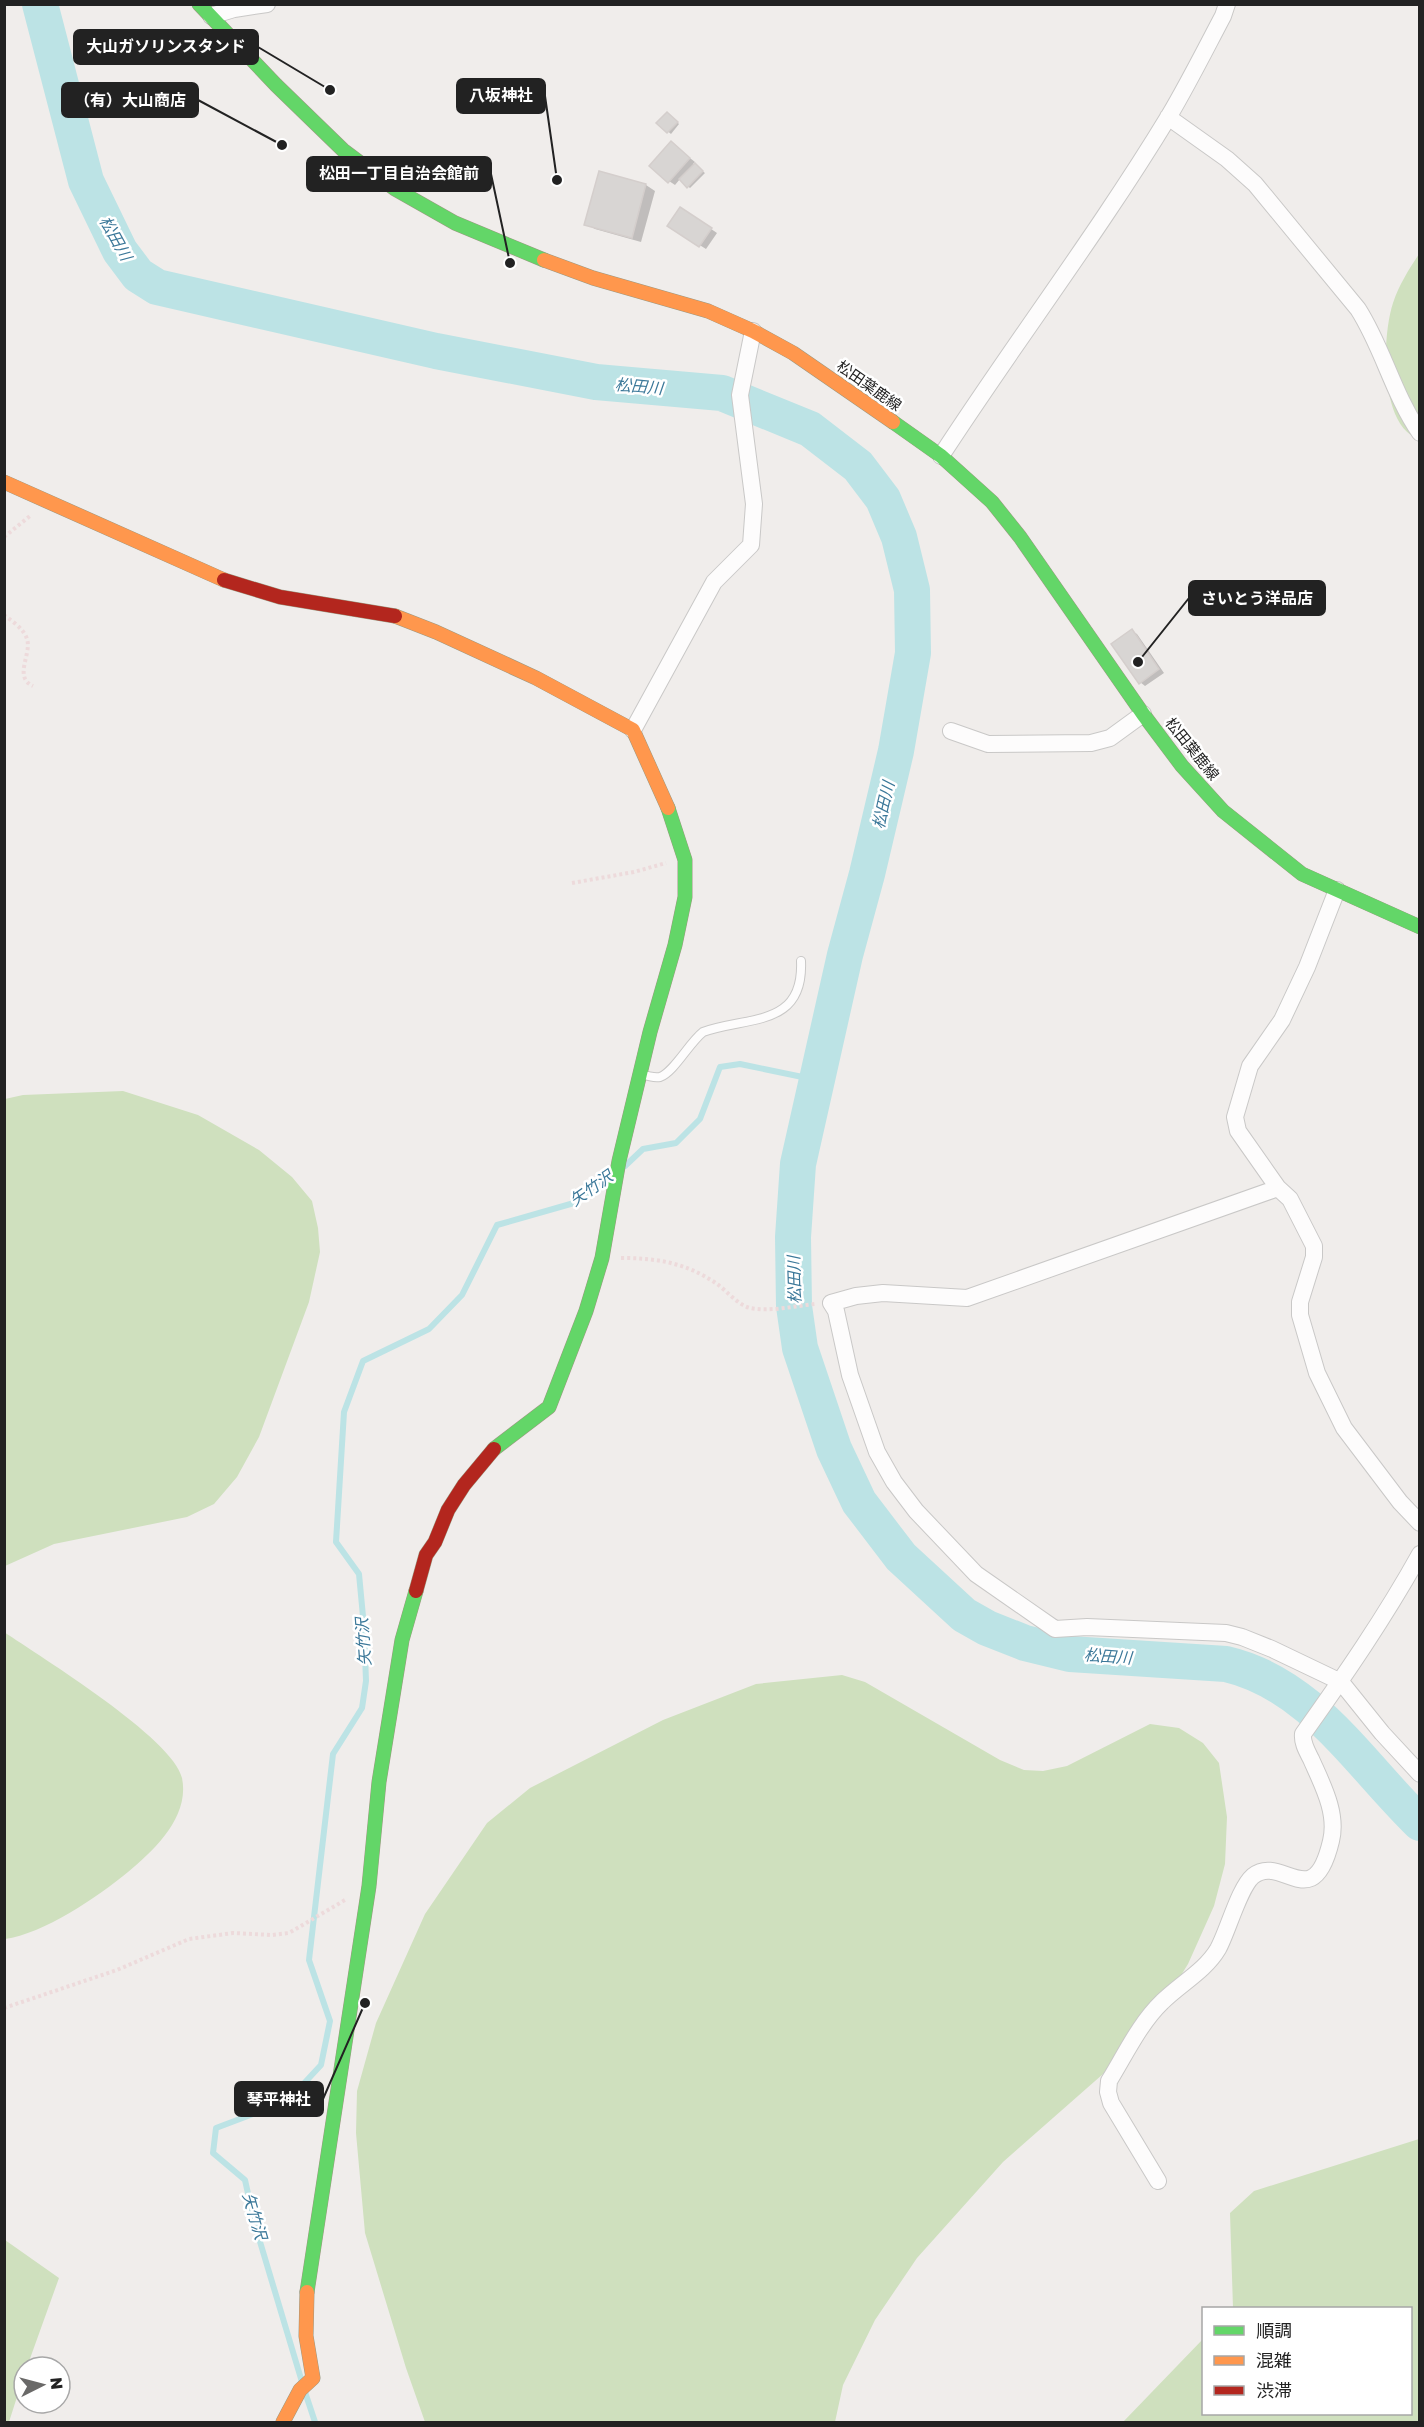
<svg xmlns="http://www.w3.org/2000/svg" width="1424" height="2427" viewBox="0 0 1424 2427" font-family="'Golos Text','Noto Sans JP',sans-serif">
	<rect width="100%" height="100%" fill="#f0edeb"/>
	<path fill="#cfe0be" d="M1419,254V439C1379,426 1382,336 1393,303C1399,285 1409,269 1419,254Z
		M123,1091L198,1115L259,1150L292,1177L312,1201L318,1228L320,1252L309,1302L259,1437L237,1477L214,1504L187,1517L54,1544L5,1566V1099L23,1095Z
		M4,1632C41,1657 174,1739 182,1778C190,1817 154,1850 128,1872C98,1897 43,1934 5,1939Z
		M842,1675L865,1682L1000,1760L1024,1770L1043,1771L1067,1766L1150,1724L1179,1728L1203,1743L1219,1763L1227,1817L1225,1864L1214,1906L1188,1964L1154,2019L1103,2074L1003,2162L917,2258L875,2320L843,2385L835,2422H425L406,2368L365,2233L356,2133L357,2091L376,2023L425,1914L487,1823L530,1788L663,1720L756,1684Z
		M1419,2139V2422H1123L1203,2339L1204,2414H1410V2308H1233L1230,2213L1254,2191Z
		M5,2240L59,2278L27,2367H24V2375L9,2422H4Z"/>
	<path fill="#0003" d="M670,115L679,124L671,134L658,123Z
		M671,143L695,162L693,164L705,173L690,188L680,179L675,185L669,181Z
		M600,173L646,185L655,191L641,242L595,229L586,224Z
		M686,212L717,233L706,249L669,226Z
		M1132,631L1137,634L1164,673L1145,686L1140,682Z"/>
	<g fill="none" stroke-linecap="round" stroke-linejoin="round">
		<path stroke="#bce3e5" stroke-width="6" d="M625,1166L643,1149L676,1143L700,1119L720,1067L740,1064L817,1080
			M302,2382L255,2225L245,2180L213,2153L216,2128L253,2114L296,2092L321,2065L330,2021L309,1960L333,1754L362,1708L366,1681L364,1627L359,1574L336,1542L344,1412L363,1361L429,1329L462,1295L497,1225L574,1203L610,1178
			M305,2392L315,2422"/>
		<path stroke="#bce3e5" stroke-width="36" d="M40,4L86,181L120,251L138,275L157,287L436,351L596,382L722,393L810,429L858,466L883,499L899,537L912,590L913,653L896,751L867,874L845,955L798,1164L793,1237L794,1306L800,1348L834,1449L859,1502L901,1557L964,1615L987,1628L1025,1643L1070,1654L1226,1664C1312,1684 1360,1765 1420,1823"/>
	</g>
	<path fill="#d8d5d3" stroke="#d4cecc" stroke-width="1.5" d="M667,112L678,122L667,133L656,123Z
		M671,141L690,158L668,183L649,166Z
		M695,163L703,171L687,188L679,179Z
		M599,171L646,184L632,238L584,225Z
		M680,207L712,228L699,247L667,226Z
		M1132,629L1159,669L1139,684L1111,644Z"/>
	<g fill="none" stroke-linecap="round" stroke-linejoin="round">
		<defs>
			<path id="lane" d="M641,1074C647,1076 654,1078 660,1077C674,1072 689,1043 703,1032C747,1016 804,1028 801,961"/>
			<path id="street" d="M211,16L234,9L267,4
				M1168,117L1227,159L1255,184L1358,309C1383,348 1393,394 1420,433
				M941,456C1015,342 1098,233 1169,116C1188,84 1205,50 1223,16L1227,4
				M633,730L714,582L751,545L754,504L740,395L753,331
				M951,731L988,744L1091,743L1110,738L1143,714
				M1337,890L1307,967L1282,1020L1250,1066L1235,1117L1238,1131L1278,1188L967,1298L883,1293L856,1296L831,1303L836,1311L850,1375L877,1452L894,1482L916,1511L976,1574L1055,1629L1087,1627L1226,1633L1242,1637L1272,1649L1341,1682L1382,1733L1420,1774
				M1278,1188L1290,1199L1314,1246V1257L1300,1302V1315L1317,1373L1344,1428L1400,1502L1420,1523
				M1158,2181L1111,2103L1108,2092L1109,2081C1125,2055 1140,2023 1162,2002C1180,1984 1205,1971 1218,1949C1228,1931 1239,1888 1253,1876C1282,1853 1313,1917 1331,1841C1338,1813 1322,1784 1311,1759C1307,1751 1302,1743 1303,1734C1345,1675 1385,1617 1420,1554"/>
			<path id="fast" d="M199,4L276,85L343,150L395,189L455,223L544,260
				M893,422L941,456L992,502L1020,537L1143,714L1182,766L1223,811L1302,874L1420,927
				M494,1449L549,1407L586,1311L602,1258L619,1161L650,1032L675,945L685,897V860L668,808
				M307,2292L369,1886L379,1782L402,1640L416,1591"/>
			<path id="slow" d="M544,260L593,278L708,311L753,331L793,353L893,422
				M4,482L224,580
				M395,616L436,632L536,678L633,730L668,808
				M283,2422L300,2390L313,2378L306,2336L307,2292"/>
			<path id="jam" d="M224,580L280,597L395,616
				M416,1591L426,1555L435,1542L448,1510L464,1485L494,1449"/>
		</defs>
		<use href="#lane" stroke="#c9c8c7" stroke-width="10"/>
		<use href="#street" stroke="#c9c8c7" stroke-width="18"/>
		<use href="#fast" stroke="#9c9981" stroke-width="15"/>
		<use href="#slow" stroke="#9c9981" stroke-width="15"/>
		<use href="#jam" stroke="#9c9981" stroke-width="15"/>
		<path stroke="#eddadb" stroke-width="4" stroke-dasharray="3 3" stroke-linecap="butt" d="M4,537L30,516
			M4,615C12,621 24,629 27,639C32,654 13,677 33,686
			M572,883L634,872L666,863
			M621,1258C657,1258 687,1263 717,1284C727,1291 738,1305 750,1308C770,1312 795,1306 815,1304
			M4,2008L117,1970L189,1939L233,1933L272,1935L289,1933L345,1900"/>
		<use href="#lane" stroke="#fdfcfc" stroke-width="8"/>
		<use href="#street" stroke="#fdfcfc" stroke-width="16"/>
		<use href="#fast" stroke="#63d668" stroke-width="14"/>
		<use href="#slow" stroke="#ff974d" stroke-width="14"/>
		<use href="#jam" stroke="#b3261e" stroke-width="14"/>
	</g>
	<g text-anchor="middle" stroke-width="5" stroke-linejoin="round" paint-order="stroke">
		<g font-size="15" fill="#222" stroke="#fff">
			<text transform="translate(869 386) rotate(35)" y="5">松田葉鹿線</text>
			<text transform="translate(1192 749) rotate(51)" y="5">松田葉鹿線</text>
		</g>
		<g font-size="16" font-style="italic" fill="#3b7899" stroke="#fff">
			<text transform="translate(116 238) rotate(61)" y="6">松田川</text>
			<text transform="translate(639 386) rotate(5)" y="6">松田川</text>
			<text transform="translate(883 805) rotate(-77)" y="6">松田川</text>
			<text transform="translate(591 1188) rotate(-35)" y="6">矢竹沢</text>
			<text transform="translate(794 1280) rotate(-92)" y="6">松田川</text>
			<text transform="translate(363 1642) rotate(-94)" y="6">矢竹沢</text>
			<text transform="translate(1108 1656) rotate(4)" y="6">松田川</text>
			<text transform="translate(255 2216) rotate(74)" y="6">矢竹沢</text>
		</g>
	</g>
	<path fill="none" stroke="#222" stroke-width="2" d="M330 90L258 47M557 180L545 96M282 145L198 100M510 263L491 174M1138 662L1189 598M365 2003L323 2099"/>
	<g fill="#222" stroke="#fff" stroke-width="2">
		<circle cx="330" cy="90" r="6"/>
		<circle cx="557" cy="180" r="6"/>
		<circle cx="282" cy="145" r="6"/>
		<circle cx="510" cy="263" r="6"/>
		<circle cx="1138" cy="662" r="6"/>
		<circle cx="365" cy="2003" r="6"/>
	</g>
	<g fill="#222" stroke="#222" stroke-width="2">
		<rect x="74" y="30" width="184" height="34" rx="6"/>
		<rect x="457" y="79" width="88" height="34" rx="6"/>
		<rect x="62" y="83" width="136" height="34" rx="6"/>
		<rect x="307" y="157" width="184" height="34" rx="6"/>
		<rect x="1189" y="581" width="136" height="34" rx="6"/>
		<rect x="235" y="2082" width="88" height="34" rx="6"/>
	</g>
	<g font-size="16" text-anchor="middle" font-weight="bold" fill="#fff">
		<text x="166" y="52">大山ガソリンスタンド</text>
		<text x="501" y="101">八坂神社</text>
		<text x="130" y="106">（有）大山商店</text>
		<text x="399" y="179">松田一丁目自治会館前</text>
		<text x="1257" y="604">さいとう洋品店</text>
		<text x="279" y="2105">琴平神社</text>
	</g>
	<rect width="1424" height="2427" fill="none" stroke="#222222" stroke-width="12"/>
	<rect x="1202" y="2307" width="210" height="108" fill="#ffffff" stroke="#a7a7a7" stroke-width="1.5"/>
	<rect x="1214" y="2326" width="30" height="9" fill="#63d668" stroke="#a7a7a7" stroke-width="1.5"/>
	<text x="1256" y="2337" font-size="18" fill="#222222">順調</text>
	<rect x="1214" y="2356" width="30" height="9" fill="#ff974d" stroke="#a7a7a7" stroke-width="1.5"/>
	<text x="1256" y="2367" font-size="18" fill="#222222">混雑</text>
	<rect x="1214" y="2386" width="30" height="9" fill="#b3261e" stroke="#a7a7a7" stroke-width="1.5"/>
	<text x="1256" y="2397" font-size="18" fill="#222222">渋滞</text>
	<g transform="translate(42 2385) rotate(84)"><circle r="28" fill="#ffffff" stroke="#a7a7a7" stroke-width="1.5"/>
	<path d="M0-4.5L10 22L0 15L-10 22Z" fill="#6a6968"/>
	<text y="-9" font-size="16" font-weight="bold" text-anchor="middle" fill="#222222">N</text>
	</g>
</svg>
